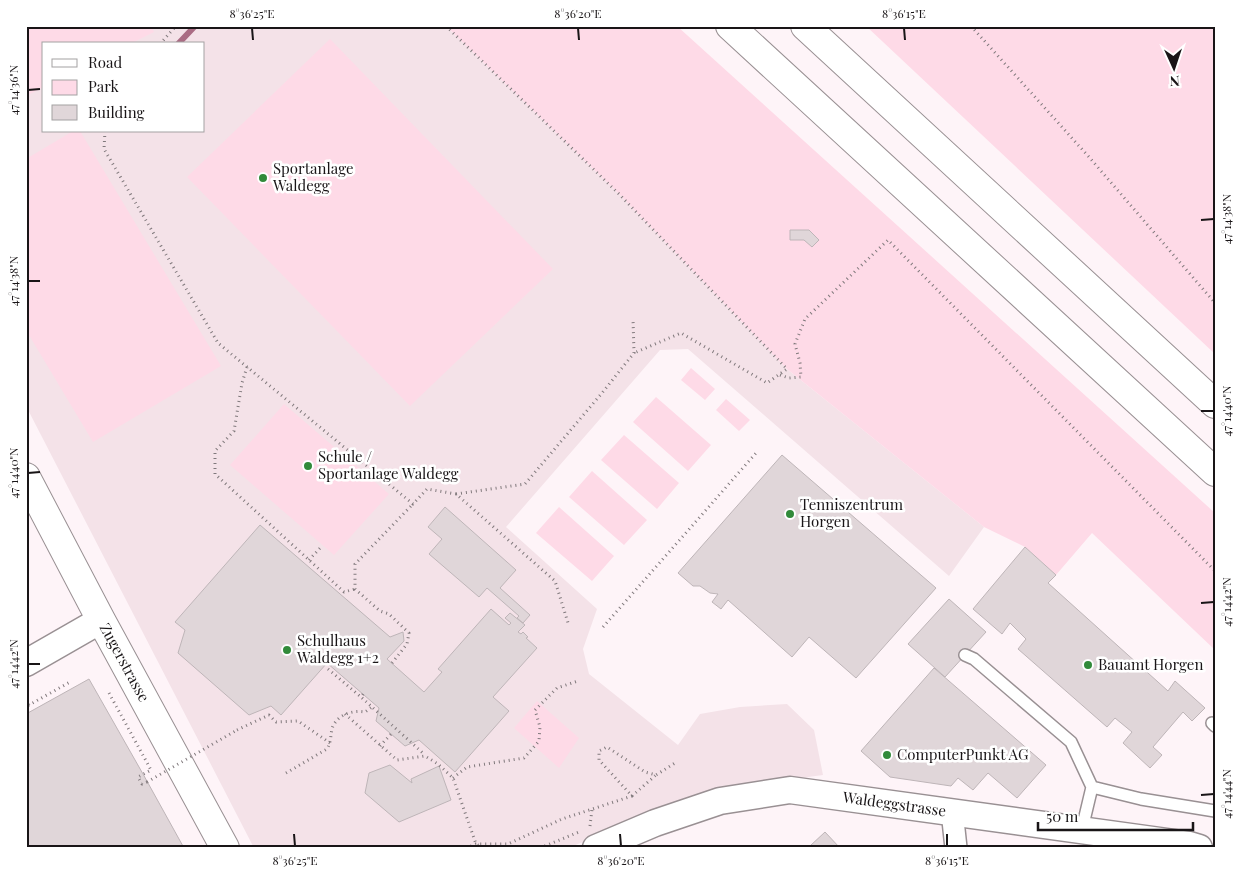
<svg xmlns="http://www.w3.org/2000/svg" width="1241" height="874" viewBox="0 0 1241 874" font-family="'Playfair Display',serif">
	<rect width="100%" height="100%" fill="#fef4f8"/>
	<path fill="#f4e2e8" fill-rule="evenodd" d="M26,26H446L619,194L787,369L984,527L949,576L688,349L660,350L506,527L597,609L583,649L589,674L678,745L700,714L740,707L787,704L814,730L823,775L778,781L685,801L568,848H254L26,406ZM44,44H204V131H44Z"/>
	<path fill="#fedae7" d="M26,26H151L154,32L130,44H44V87L26,96Z
		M446,26H677L1215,513V650L1092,533L1056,575L1025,547L984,527L787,369L619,194Z
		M866,26H1215V354Z
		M330,39L553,269L410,406L187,177Z
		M73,131H80L221,366L93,442L26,330V159Z
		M691,368L715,389L705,400L681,380Z
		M656,397L711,445L688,471L633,422Z
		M726,399L750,420L739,431L716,410Z
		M284,404L389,494L334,555L230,465Z
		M624,435L679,483L657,509L601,460Z
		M592,471L647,520L624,545L569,497Z
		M559,507L614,556L592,581L536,533Z
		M537,701L579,738L559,768L514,728Z"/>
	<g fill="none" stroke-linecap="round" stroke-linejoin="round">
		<path stroke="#aa6c84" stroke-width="6" d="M178,44L195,26"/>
	</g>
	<path fill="#e0d6d9" stroke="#beb5b8" d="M790,230H809L819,240L812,247L804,240H790Z
		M782,455L936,588L856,678L809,637L792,657L728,600L721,609L712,602L718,594L710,593L700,586H693L678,573Z
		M445,507L516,570L500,588L530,615L523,623L517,618L519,616L487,588L479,597L429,554L442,539L428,527Z
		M260,525L390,637L403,632L404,641L387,659L424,692L442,672L438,669L491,609L509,625L511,623L505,618L510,613L525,625L518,632L521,634L523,632L528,637L526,638L537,648L493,697L509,711L455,772L419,740L405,746L376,721L379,708L327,663L281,715L271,706L249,715L178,653L185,630L175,622Z
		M1025,547L1056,575L1048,583L1168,691L1175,681L1205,708L1192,721L1183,712L1153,747L1162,755L1150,768L1123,743L1132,732L1115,718L1107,727L1018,649L1026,639L1010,623L1002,634L973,609Z
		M949,599L986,632L945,677L908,644Z
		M934,668L1046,765L1017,798L988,773L973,790L958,778L951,786L890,777L861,751Z
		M89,679L143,774L184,848H26V714Z
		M390,765L412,783L411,779L439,766L451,800L399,822L365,793L369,773Z
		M825,832L840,848H811L810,846Z"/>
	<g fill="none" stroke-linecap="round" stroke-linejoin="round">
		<defs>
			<path id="service" d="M965,655L974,659L1071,742L1092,787L1082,829
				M1212,723L1215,726
				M1092,787L1141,799L1215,811"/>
			<path id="minor" d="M952,811L956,848"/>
			<g id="tertiary">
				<path d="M26,663L101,620"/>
				<path id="s1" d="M596,848L655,823L720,801L790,790L1189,845L1199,848"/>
			</g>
			<g id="secondary">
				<path id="s2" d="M26,477L101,620L225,848"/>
			</g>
			<path id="motorway" d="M730,26L1215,472
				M805,26L1215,404"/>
		</defs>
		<use href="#service" stroke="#999093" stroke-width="14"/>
		<use href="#minor" stroke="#999093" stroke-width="24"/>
		<use href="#tertiary" stroke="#999093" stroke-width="29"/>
		<use href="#secondary" stroke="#999093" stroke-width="30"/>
		<use href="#motorway" stroke="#999093" stroke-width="30"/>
		<path stroke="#80797c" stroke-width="3" stroke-dasharray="1 4" stroke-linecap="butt" d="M446,26L619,194L787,369L767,383L681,333L634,353
			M971,26L1089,157L1215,303
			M160,44L176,26
			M105,131L104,149L218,343L413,504L427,489L456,494L555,581L569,626
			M247,367L242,383L234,431L215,451V474L344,592L355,589
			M780,375L789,378L801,377L800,363L795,344L805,319L888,240L1215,571
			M456,494L525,484L602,393L634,353L633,319
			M309,560L322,546
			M603,627L757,452
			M392,663L407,644L409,633L389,614L380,611L355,589V564L413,504
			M328,669L361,697
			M109,693L151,770L138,777L142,784L147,782
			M363,694L361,697L425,755
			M26,700L29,705L70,682
			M345,714L397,760L425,756L438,764L453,778L476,844L483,848
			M237,730L269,715L276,722L298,721L330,743
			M380,746L391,734
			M286,773L327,749C332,741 330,733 333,726C339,714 353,710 365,712L372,707
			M453,778L467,767L524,758L539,741L540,727L535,710L557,688L578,681
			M632,796L656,775
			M590,826L592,809
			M466,848L476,844H508L562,819L632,796L599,760V751L607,747L645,772L656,775L675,763
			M540,848L579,832"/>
		<use href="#service" stroke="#fff" stroke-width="11"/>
		<use href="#minor" stroke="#fff" stroke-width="21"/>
		<use href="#tertiary" stroke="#fff" stroke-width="26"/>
		<use href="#secondary" stroke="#fff" stroke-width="28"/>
		<use href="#motorway" stroke="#fff" stroke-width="28"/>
		<path stroke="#80797c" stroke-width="3" stroke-dasharray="1 4" stroke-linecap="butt" d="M147,782L237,730"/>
	</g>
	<path fill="none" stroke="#191517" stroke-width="2" d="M252,28L253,40M578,28L579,40M904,28L905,40M28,90L40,89M1201,220L1214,219M28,281H40M1201,411H1214M28,473L40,472M1201,603L1214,602M28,664H40M1201,795L1214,794M294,834L295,846M620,834L621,846M947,834V846"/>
	<g fill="#318a3a" stroke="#fff" stroke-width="2">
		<circle cx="263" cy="178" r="5"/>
		<circle cx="308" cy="466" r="5"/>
		<circle cx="790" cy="514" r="5"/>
		<circle cx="287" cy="650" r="5"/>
		<circle cx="1088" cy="665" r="5"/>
		<circle cx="887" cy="755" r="5"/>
	</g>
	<g text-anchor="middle" stroke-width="5" stroke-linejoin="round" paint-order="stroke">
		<g font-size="15" fill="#191517" stroke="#fff" text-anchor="start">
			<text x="273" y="174">Sportanlage<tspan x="273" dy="17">Waldegg</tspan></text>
			<text x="318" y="462">Schule /<tspan x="318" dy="17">Sportanlage Waldegg</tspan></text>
			<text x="800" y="510">Tenniszentrum<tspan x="800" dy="17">Horgen</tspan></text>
			<text x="297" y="646">Schulhaus<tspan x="297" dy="17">Waldegg 1+2</tspan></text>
			<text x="1098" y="670">Bauamt Horgen</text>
			<text x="897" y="760">ComputerPunkt AG</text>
		</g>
		<g font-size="15" fill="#191517" stroke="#fff">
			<text dy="5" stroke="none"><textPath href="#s2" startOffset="210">Zugerstrasse</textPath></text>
			<text dy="5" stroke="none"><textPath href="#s1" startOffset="309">Waldeggstrasse</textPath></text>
		</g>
	</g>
	<rect width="1241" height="874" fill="none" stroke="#ffffff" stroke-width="55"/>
	<rect x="42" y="42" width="162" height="90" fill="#ffffff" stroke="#a3a1a2"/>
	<rect x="52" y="59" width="25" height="8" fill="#ffffff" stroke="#a3a1a2"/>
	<text x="88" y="68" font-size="15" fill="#191517">Road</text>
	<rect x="52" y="80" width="25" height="15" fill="#fedae7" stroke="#a3a1a2"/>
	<text x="88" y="92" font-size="15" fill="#191517">Park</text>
	<rect x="52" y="105" width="25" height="15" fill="#e0d6d9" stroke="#a3a1a2"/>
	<text x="88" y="118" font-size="15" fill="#191517">Building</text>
	<g transform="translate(1174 68) rotate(177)" stroke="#ffffff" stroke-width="4" paint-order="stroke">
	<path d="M0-4L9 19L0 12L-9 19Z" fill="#191517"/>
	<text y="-8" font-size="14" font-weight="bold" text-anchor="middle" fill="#191517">N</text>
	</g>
	<path d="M1038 822v8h155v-8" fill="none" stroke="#191517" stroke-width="2.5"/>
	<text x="1046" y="822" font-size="15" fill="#191517" stroke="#ffffff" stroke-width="4" paint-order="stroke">50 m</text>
	<rect x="28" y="28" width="1186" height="818" fill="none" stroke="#191517" stroke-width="2"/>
	<g font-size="12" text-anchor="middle" fill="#191517">
		<text x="252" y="18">8°36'25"E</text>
		<text x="578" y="18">8°36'20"E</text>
		<text x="904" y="18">8°36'15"E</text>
		<text transform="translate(14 90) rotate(-90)" y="4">47°14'36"N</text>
		<text transform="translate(1227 219) rotate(-90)" y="4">47°14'38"N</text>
		<text transform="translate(14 281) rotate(-90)" y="4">47°14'38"N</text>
		<text transform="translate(1227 411) rotate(-90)" y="4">47°14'40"N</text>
		<text transform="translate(14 473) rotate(-90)" y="4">47°14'40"N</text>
		<text transform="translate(1227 602) rotate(-90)" y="4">47°14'42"N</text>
		<text transform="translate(14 664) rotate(-90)" y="4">47°14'42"N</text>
		<text transform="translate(1227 794) rotate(-90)" y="4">47°14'44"N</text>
		<text x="295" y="865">8°36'25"E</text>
		<text x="621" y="865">8°36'20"E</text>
		<text x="947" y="865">8°36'15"E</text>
	</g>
</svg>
